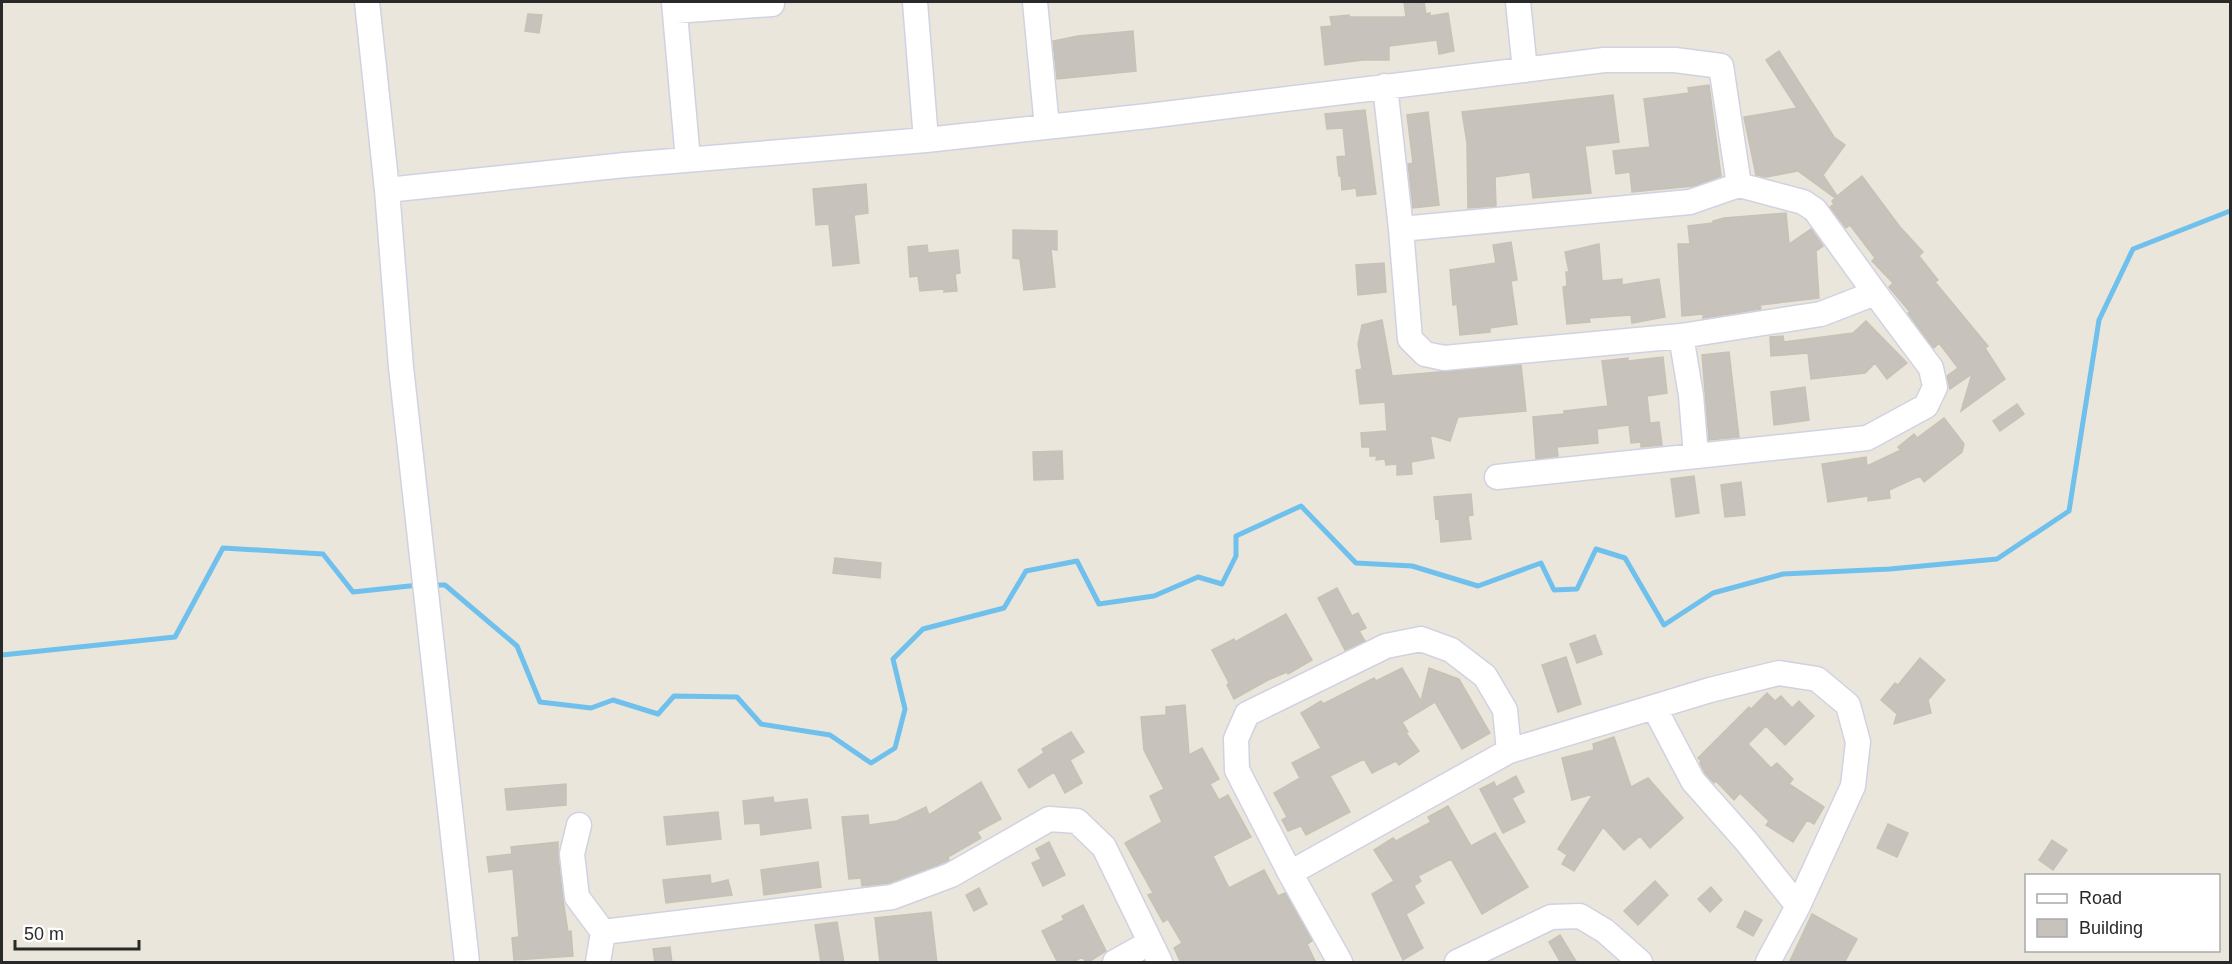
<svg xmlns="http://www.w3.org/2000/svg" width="2232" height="964" viewBox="0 0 2232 964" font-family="Arial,sans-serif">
	<rect width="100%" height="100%" fill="#ebe6db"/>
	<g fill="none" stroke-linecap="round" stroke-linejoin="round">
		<path stroke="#6fc0ec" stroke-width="5" d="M431,585H445L517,646L540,702L591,708L613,700L658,714L674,696L737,697L761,724L830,735L871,763L895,748L905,709L893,659L923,629L1004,608L1026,571L1077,561L1099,604L1154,596L1198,577L1222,584L1236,556V536L1301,506L1356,563L1412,566L1478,586L1541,563L1554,590L1577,589L1596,549L1625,558L1664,625L1713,593L1783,574L1890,569L1997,559L2069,511L2099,320L2133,249L2230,211
			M2,655L175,637L223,548L323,554L353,592L419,585"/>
	</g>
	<path fill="#c7c2bb" stroke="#c6c2b5" stroke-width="1.5" d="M1404,2H1424L1426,14L1430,13V16L1448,13L1454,51L1439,54L1437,40L1389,46V60H1363L1325,65L1321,27L1332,26L1330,17L1349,15V17H1406Z
		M528,14L542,15L539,33L525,31Z
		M1133,31L1136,71L1057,79L1053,41L1078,36Z
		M1779,51L1834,137L1845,145L1823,175L1837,196L1862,176L1900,227L1923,252L1919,256L1938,280L1935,282L1988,346L1985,348L2005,379L1961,411L1972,374L1950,389L1947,376L1958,368L1939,343L1934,348L1929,342L1908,313L1910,312L1889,287L1893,283L1872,261L1875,258L1850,225L1846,228L1830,207L1834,204L1832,201L1835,198L1798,171L1766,177L1756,175L1744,117L1797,108L1766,60Z
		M1709,85L1721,176L1694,186L1632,192L1630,172L1616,174L1613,151L1650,147L1644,99L1689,93L1688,88Z
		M1613,95L1619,142L1585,146L1591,193L1533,198L1530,172L1495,177L1496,206L1468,208L1467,143L1462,112Z
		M1365,110L1376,194L1357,196L1356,188L1342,190L1341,176H1339L1337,157L1346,156L1343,128L1327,129L1325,114Z
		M1428,112L1439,205L1413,208L1408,164L1413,163L1407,115Z
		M866,184L868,213L854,215L859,263L833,266L829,224L816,225L813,189Z
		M1786,213L1789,244L1811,229L1823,246L1816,251L1819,298L1760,305L1761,309L1703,318V314L1682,316L1678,244H1690L1688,226L1713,223V221L1724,218Z
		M1013,230L1057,231V250L1051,249L1055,287L1024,290L1020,259L1013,258Z
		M1511,242L1517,280L1511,281L1517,324L1490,328V332L1460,335L1457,304L1453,305L1450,270L1496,263L1493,245Z
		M1599,244L1602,281L1622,279V285L1659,279L1665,317L1632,323L1631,315L1589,318L1590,322L1567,324L1563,287L1567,286L1566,272H1569L1565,252Z
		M927,245L928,253L958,250L960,273L955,274L957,291L944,292V289L920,291L918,276L910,277L908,247Z
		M1384,263L1386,292L1358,295L1356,265Z
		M1382,320L1392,376L1521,365L1526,411L1458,417L1450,441L1430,435L1434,458L1411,462L1412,474L1397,475V464L1386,465L1385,459L1376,460L1377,456H1370V447H1362L1361,433L1387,431L1385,402L1360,404L1356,370L1362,369L1358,344L1362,325Z
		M1866,321L1907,363L1887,379L1875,363L1865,373L1811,379L1808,353L1771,356L1770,337L1783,336L1784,342L1853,333Z
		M1729,352L1739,437L1709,440L1702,355Z
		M1663,357L1667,393L1647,396L1650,423L1659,422L1662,445L1641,447V442L1631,443L1629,425L1597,429L1598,443L1557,447L1558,456L1536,459L1533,417L1564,414V411L1608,406L1602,361L1628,358V361Z
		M1805,387L1809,420L1774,425L1771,392Z
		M2017,404L2024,414L2000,431L1993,421Z
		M1944,418L1964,444L1962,452L1924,482L1920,476L1889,490L1890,498L1868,501V496L1828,502L1822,464L1866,457L1867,466L1901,450L1898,447L1914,434L1917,438Z
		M1062,451L1063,479L1034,480L1033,452Z
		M1694,476L1699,513L1676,517L1671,479Z
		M1741,482L1745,515L1725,517L1721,485Z
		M1471,494L1473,515L1468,516L1471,539L1441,542L1439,518L1436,519L1434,497Z
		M835,558L881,563L880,578L833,573Z
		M1337,588L1352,616L1358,613L1366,628L1359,631L1365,641L1345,650L1318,598Z
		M1286,614L1312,660L1288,674L1287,672L1268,680L1234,699L1227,685L1229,683L1212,650L1234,639L1235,642Z
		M1595,635L1602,654L1577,663L1570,644Z
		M1566,657L1581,704L1558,712L1542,665Z
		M1920,658L1945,680L1928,700L1931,713L1894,724L1897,714L1881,700L1895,683L1898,685Z
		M1402,668L1421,701L1429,668L1459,679L1490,733L1462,749L1435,702L1402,722L1408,732L1406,733L1419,751L1399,765L1396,761L1372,773L1364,759L1330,776L1350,812L1306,835L1301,826L1288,831L1282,820L1287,817L1274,793L1300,778L1292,763L1321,748L1301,713L1321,701L1323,704L1374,678L1376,681Z
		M1767,693L1775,701L1781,696L1792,708L1799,701L1814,716L1785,745L1766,726L1748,744L1771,768L1777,763L1793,779L1789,784L1824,807L1814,824L1807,820L1793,842L1766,825L1769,821L1740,793L1734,800L1716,781L1714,783L1705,773L1700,763L1701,761L1698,758L1749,707L1751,709Z
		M1185,705L1189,755L1202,748L1219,779L1210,784L1219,800L1228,795L1251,837L1213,856L1229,888L1264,870L1278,896L1285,893L1312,941L1307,944L1316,963H1181L1174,948L1182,943L1168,919L1163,922L1148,895L1153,893L1125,843L1162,822L1150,796L1164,789L1144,750L1141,717L1166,715V707Z
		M1071,732L1084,752L1070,760L1082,783L1065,793L1054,772L1029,788L1018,770L1044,753L1042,749Z
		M1614,737L1631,787L1648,778L1683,818L1650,848L1640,836L1624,850L1603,827L1574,871L1562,864L1567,855L1558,849L1593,794L1572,800L1562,758L1594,750L1593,744Z
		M1516,776L1524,792L1512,798L1525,822L1503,833L1480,789L1494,782L1496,787Z
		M981,782L1001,819L977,832L981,838L948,857L949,860L945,862L889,883L862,886L861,878L849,879L842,817L868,815L869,825L897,821L926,807L929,815Z
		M566,784V805L507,810L505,789Z
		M773,797L774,803L807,799L811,828L761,835L760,823L745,824L743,801Z
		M1448,806L1471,846L1495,833L1528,887L1482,914L1451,859L1418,876L1421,881L1414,886L1424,903L1406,914L1423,948L1403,960L1372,894L1394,881L1374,850L1393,838L1396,841L1431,822L1428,817Z
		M718,812L721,839L667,845L664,817Z
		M1888,824L1908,833L1897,857L1877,848Z
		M2052,840L2067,850L2053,870L2039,860Z
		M558,842V856L563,899L568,932L571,931L573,956L514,960L512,938L519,937L513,869L489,872L487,857L512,854L511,847Z
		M1049,842L1065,875L1043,886L1032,863L1041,859L1036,849Z
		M818,862L821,887L764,895L761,870Z
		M710,875L711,884L728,880L732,895L666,903L663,880Z
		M1655,881L1668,895L1638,925L1624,911Z
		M1711,887L1722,900L1710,912L1698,899Z
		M979,888L987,904L974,911L966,895Z
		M1083,905L1106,951L1087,963L1082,957L1072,963H1058L1042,931L1064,920L1062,916Z
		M1745,911L1762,920L1753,936L1737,927Z
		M931,912L937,963H880L875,918Z
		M1812,914L1857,939L1844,963H1789Z
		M837,922L844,963H821L815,925Z
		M1560,935L1577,963H1561L1549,942Z
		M670,947L672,963H655L653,949Z"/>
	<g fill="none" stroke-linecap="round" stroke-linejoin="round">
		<defs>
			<path id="minor" d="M367,2L387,190L401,367L467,962
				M674,2L688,160
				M915,2L926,140
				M1035,2L1047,127
				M1518,2L1525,70
				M675,11L772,4V2
				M387,190L625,165L926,140L1148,116L1604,60H1675L1721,66L1739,185L1690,202L1401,229L1385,86
				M1401,229L1410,339L1425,354L1444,358L1681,336L1821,314L1875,293L1815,210L1803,202L1739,185
				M1681,336L1691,395L1696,456L1867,438L1926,406L1935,387L1931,368L1875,293
				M1497,477L1696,456
				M1654,707L1693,781L1747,842L1798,906
				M579,825L572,854L577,897L603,932L892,897L951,875L1049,819L1077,821L1104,847L1160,962
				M1290,873L1237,770L1236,739L1247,714L1386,646L1421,639L1451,650L1485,676L1505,710L1509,751
				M598,962L603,932
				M1115,962L1149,943
				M1340,962L1290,873L1509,751L1710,690L1779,673L1817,679L1848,705L1858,742L1853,786L1798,906L1768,962
				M1457,962L1551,917L1580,916L1605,931L1640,962"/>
		</defs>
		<use href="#minor" stroke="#d0d2e2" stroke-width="27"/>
		<use href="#minor" stroke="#fff" stroke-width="24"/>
	</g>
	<rect width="2232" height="964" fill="none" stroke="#292929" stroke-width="6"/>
	<rect x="2025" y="874" width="195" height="78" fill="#ffffff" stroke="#a9a9a9" stroke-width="1.5"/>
	<rect x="2037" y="894" width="30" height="9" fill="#ffffff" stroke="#a9a9a9" stroke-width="1.5"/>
	<text x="2079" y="904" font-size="18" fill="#292929">Road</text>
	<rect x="2037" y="919" width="30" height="18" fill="#c7c2bb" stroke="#a9a9a9" stroke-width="1.5"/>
	<text x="2079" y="934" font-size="18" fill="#292929">Building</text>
	<path d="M15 940v9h124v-9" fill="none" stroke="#292929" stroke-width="3"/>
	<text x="24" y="940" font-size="18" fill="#292929" stroke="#ffffff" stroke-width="4.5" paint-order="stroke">50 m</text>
</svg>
